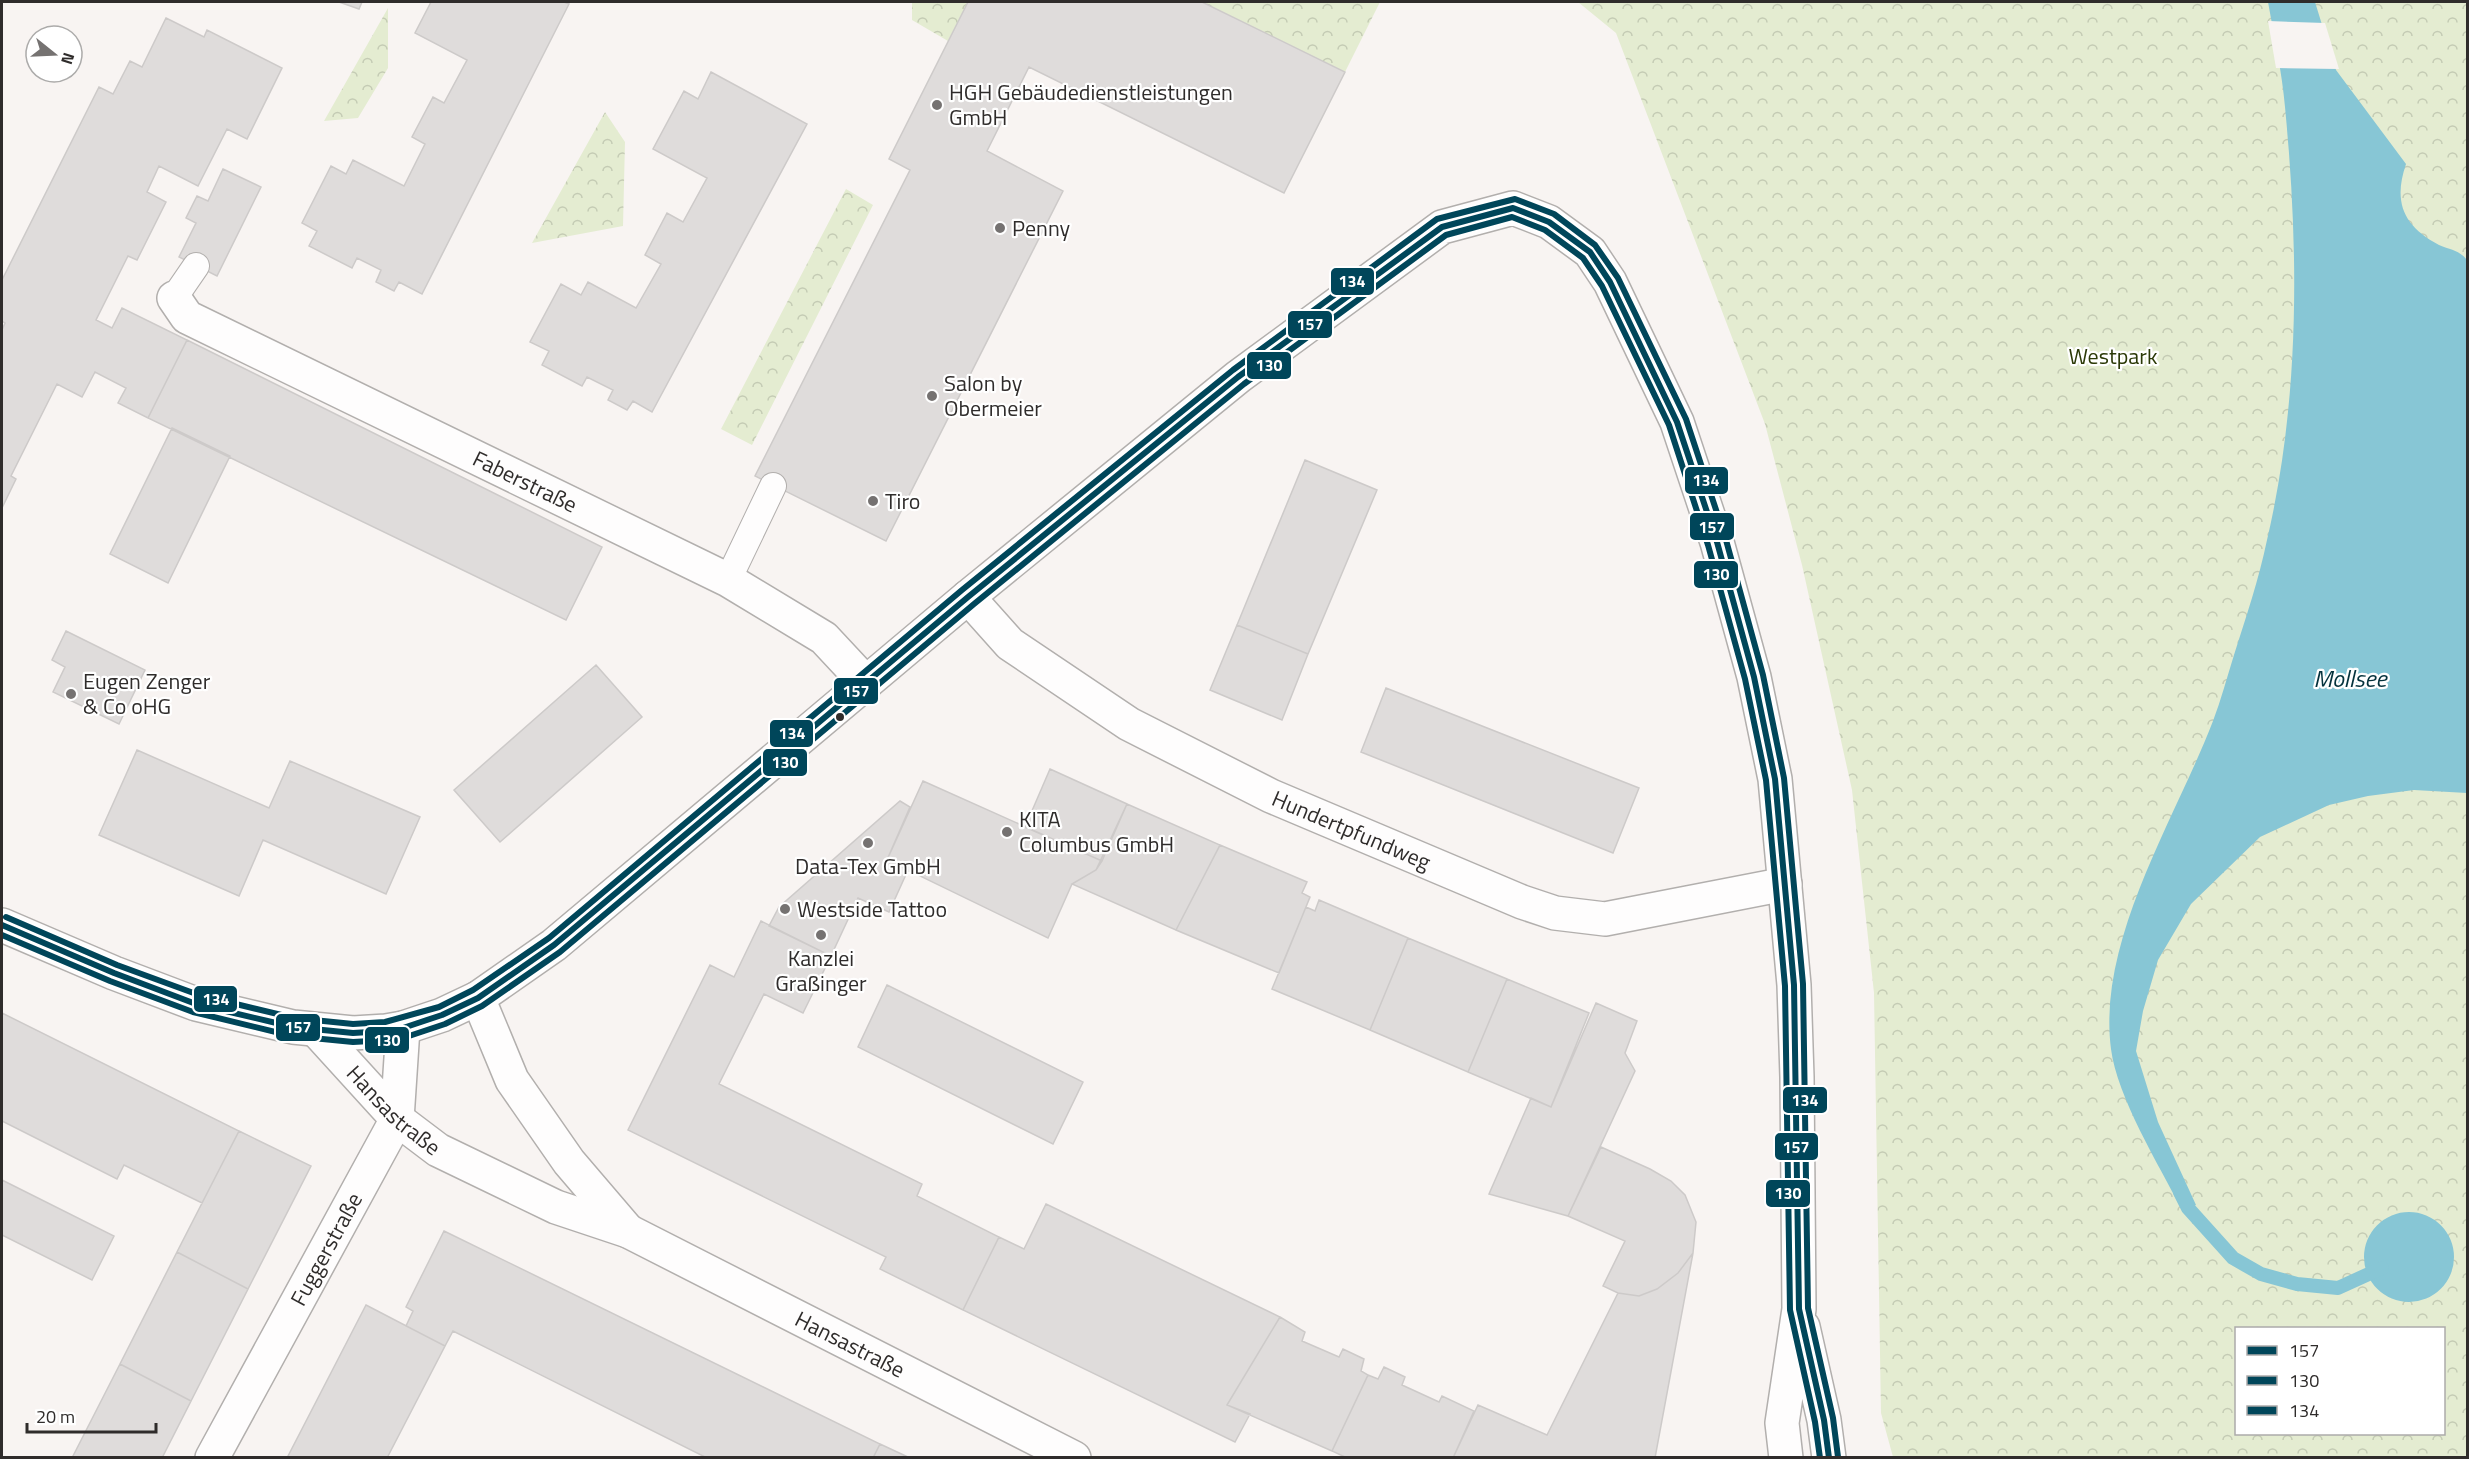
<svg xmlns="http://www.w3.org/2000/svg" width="2469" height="1459" viewBox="0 0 2469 1459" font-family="'Titillium Web',sans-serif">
	<defs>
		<pattern id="park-crowns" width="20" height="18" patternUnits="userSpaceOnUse" patternTransform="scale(1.5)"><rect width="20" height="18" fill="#e4ecd1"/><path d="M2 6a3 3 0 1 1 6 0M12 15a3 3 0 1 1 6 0" fill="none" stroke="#c4cbb4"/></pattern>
	</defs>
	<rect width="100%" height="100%" fill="#f8f4f2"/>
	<path fill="url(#park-crowns)" fill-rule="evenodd" d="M912,2H968L948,41L912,20Z
		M1202,2H1380L1345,72Z
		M1578,2H2467V1457H1893L1881,1413L1874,993L1852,790L1802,565L1765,424L1616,33ZM2236,1328H2444V1434H2236Z
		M388,8V68L358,118L324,121Z
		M605,112L625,142L623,226L532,243Z
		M846,189L873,205L752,445L721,429Z"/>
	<path fill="#87c6d5" d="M2268,2H2315L2336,70L2406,164C2393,202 2403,226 2439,245C2451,250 2459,250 2467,260V793L2414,790L2368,796L2329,805L2260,837L2191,904L2158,960L2143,1011L2136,1051L2158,1122L2196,1205L2182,1210C2159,1165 2117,1097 2111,1049C2097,940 2175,820 2213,721C2221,700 2227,677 2234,655C2246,617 2259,579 2267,540C2300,399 2299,251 2285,107C2282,72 2274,36 2268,2Z
		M2364 1257a45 45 0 1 1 90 0a45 45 0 1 1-90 0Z"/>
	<path fill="#f8f4f2" d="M2268,21L2325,23L2339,69L2276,68Z"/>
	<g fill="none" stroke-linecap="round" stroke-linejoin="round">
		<path stroke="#87c6d5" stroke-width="14" d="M2180,1192L2188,1208L2233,1258L2261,1274L2297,1284L2338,1288L2382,1268"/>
	</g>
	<path fill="#dfdcdb" stroke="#cdcac9" stroke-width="1.5" d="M339,2H362L359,9Z
		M431,2H564L569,4L422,294L399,282L394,291L376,282L381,270L357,258L352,268L309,246L317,231L302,223L331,166L346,174L353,160L404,186L425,144L412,137L433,97L444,103L467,60L415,33Z
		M968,2H1202L1345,72L1284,193L1029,67L987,151L1063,191L886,541L755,476L910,170L889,159Z
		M166,18L204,37L207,30L282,68L247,139L227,129L198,186L159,166L147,192L166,202L137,260L128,256L96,320L112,328L122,308L187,340L148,418L118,403L126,388L95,372L82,397L57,384L11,476L16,479L2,508V330L5,323L2,321V280L99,87L113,94L130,61L142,67Z
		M711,72L807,124L652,412L633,401L627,410L608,400L613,390L587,377L582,386L542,365L549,351L530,342L561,284L581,295L588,282L636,308L661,264L645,255L667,213L683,222L707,178L653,149L684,91L698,99Z
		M223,169L261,187L217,276L179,257L196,223L186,218L197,196L208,201Z
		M187,340L602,547L566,620L148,418Z
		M172,428L230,456L168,583L110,554Z
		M1305,460L1377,490L1308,654L1237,625Z
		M1237,625L1308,654L1282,720L1210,690Z
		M66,631L145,670L119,724L53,692L65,667L52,660Z
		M596,665L642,717L500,842L454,790Z
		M1386,688L1639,788L1613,853L1361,752Z
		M137,750L269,808L290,761L420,817L386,894L263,840L239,896L99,835Z
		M1050,769L1127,804L1102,861L1025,827Z
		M923,781L1102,861L1096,870L1072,884L1048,938L887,860Z
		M900,801L910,807L887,860L908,870L889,912L858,898L831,956L769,926L779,907Z
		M1127,804L1220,845L1176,930L1072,884L1096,870Z
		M1220,845L1307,882L1302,893L1310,897L1279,973L1176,930Z
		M1319,900L1408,938L1370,1030L1272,989L1306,907L1315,911Z
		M761,921L831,956L803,1013L764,994L719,1084L922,1184L917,1196L999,1237L963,1310L880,1269L886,1257L628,1130L710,965L734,977Z
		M1408,938L1507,979L1468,1072L1370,1030Z
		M1507,979L1589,1013L1551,1107L1468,1072Z
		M887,985L1083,1082L1053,1144L858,1047Z
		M1596,1003L1637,1021L1625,1053L1635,1071L1568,1216L1489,1194L1531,1098L1551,1107Z
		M2,1013L239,1131L202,1203L124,1165L117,1179L2,1121Z
		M239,1131L311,1166L248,1289L177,1252Z
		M1601,1147L1650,1169L1671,1181L1685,1195L1696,1222L1693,1253L1678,1273L1657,1289L1639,1296L1618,1293L1603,1286L1625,1241L1568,1216Z
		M2,1180L114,1236L92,1280L2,1235Z
		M1046,1204L1280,1317L1227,1405L1250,1414L1235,1442L963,1310L999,1237L1024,1249Z
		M444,1231L880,1444L873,1458H707L453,1331L445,1346L406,1326L413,1311L406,1307Z
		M177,1252L248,1289L191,1401L120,1364Z
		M1693,1253L1655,1458H1453L1478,1405L1547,1435L1618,1293L1639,1296L1657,1289L1678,1273Z
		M366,1305L445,1346L387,1458H287Z
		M1280,1317L1305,1332L1302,1341L1339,1357L1343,1349L1364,1359L1361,1371L1368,1375L1332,1451L1227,1405Z
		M120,1364L191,1401L162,1458H72Z
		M1384,1367L1405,1377L1402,1385L1439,1402L1442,1396L1474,1411L1453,1458H1347L1332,1451L1368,1375L1378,1379Z
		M880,1444L910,1458H873Z"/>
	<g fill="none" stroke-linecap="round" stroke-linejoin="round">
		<defs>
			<path id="service" d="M174,298L196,266
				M728,580L773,486"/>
			<g id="minor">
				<path id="s1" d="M174,298L187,317L728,580L824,638L866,683"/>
				<path id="s2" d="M968,597L1010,644L1129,724L1271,796L1522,902L1555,913L1605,919L1785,884"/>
				<path d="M478,998L512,1080L569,1162L628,1231"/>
				<path id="s3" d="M316,1030L397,1119L438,1150L556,1207L628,1231L1074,1458"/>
				<path id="s4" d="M212,1458L397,1119L403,1028"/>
			</g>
			<path id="tertiary" d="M2,925L114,973L196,1004L293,1027L353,1033L386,1031L403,1028L442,1015L478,998L554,945L968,597L1238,377L1442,227L1513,208L1549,222L1590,252L1610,282L1677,422L1717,542L1754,677L1775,779L1794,985L1797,1077L1799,1309L1782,1423L1786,1458
				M1803,1327L1824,1420L1829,1458"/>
		</defs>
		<use href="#service" stroke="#b2afad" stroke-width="28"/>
		<use href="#minor" stroke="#b2afad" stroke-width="36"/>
		<use href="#tertiary" stroke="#b2afad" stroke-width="36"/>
		<use href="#service" stroke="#fefdfd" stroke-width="26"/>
		<use href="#minor" stroke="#fefdfd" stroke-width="33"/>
		<use href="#tertiary" stroke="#fefdfd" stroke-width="33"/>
		<defs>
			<path id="bus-1" d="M2,925L114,973L196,1004L293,1027L353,1033L386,1031L403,1028L442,1015L478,998L554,945L968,597L1238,377L1442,227L1513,208L1549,222L1590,252L1610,282L1677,422L1717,542L1754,677L1775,779L1794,985L1799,1309L1824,1420L1829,1458"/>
			<path id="bus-2" d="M2,935L110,981L193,1012L292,1036L353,1042L388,1040L406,1037L445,1024L482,1006L560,952L974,604L1244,384L1446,235L1512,217L1545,230L1583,258L1602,286L1669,425L1708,545L1745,679L1766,780L1785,986L1790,1310L1815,1422L1820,1458"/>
			<path id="bus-3" d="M6,917L117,965L199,995L294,1018L353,1024L385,1022L439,1007L473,990L549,938L962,590L1233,370L1437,219L1515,199L1554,214L1595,245L1618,278L1686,419L1726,540L1763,675L1784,778L1803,984L1808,1308L1833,1418L1838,1457"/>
		</defs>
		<use href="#bus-1" stroke="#fff" stroke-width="10"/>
		<use href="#bus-2" stroke="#fff" stroke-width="10"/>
		<use href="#bus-3" stroke="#fff" stroke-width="10"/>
		<use href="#bus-1" stroke="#00465a" stroke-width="6"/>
		<use href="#bus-2" stroke="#00465a" stroke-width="6"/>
		<use href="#bus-3" stroke="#00465a" stroke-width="6"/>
	</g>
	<g fill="#757271" stroke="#fff" stroke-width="2">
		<circle cx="937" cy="105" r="6"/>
		<circle cx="1000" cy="228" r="6"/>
		<circle cx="932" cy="396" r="6"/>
		<circle cx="873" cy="501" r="6"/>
		<circle cx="71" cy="694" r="6"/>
		<circle cx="1007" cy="832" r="6"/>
		<circle cx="868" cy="843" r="6"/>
		<circle cx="785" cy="909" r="6"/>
		<circle cx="821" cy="935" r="6"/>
	</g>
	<circle fill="#2f2c2b" stroke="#fff" stroke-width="2" cx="840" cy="717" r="5"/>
	<g text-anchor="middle" stroke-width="4.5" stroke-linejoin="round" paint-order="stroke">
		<g font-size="22" fill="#2f2c2b" stroke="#fff" text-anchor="start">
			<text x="949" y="100">HGH Gebäudedienstleistungen<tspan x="949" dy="25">GmbH</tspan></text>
			<text x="1012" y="236">Penny</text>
			<text x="944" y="391">Salon by<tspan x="944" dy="25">Obermeier</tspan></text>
			<text x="885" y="509">Tiro</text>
			<text x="83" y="689">Eugen Zenger<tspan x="83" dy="25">&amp; Co oHG</tspan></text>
			<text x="1019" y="827">KITA<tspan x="1019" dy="25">Columbus GmbH</tspan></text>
			<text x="868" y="874" text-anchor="middle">Data-Tex GmbH</text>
			<text x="797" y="917">Westside Tattoo</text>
			<text x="821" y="966" text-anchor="middle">Kanzlei<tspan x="821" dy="25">Graßinger</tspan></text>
		</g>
		<g font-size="22" fill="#2b3907" stroke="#fff">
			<text x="2113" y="364">Westpark</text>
		</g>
		<g font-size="22" fill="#2f2c2b" stroke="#fff">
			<text dy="8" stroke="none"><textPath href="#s1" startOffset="399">Faberstraße</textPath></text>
			<text dy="8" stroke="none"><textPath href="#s2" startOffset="453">Hundertpfundweg</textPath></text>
			<text dy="8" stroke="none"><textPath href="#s3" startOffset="112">Hansastraße</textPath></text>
			<text dy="8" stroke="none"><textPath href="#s4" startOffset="238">Fuggerstraße</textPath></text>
			<text dy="8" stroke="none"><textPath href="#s3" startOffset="628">Hansastraße</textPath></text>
		</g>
		<g font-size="24" font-style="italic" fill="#04323c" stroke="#fff">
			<text x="2350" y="687">Mollsee</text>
		</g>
	</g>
	<g stroke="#fff" stroke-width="2">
		<rect x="1330" y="267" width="45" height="29" rx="6" fill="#00465a"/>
		<rect x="1287" y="310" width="46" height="29" rx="6" fill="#00465a"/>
		<rect x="1246" y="351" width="46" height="29" rx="6" fill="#00465a"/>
		<rect x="1684" y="466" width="45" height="29" rx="6" fill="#00465a"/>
		<rect x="1689" y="512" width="46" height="29" rx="6" fill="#00465a"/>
		<rect x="1693" y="560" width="46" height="29" rx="6" fill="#00465a"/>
		<rect x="833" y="677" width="46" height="28" rx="6" fill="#00465a"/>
		<rect x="769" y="719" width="45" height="29" rx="6" fill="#00465a"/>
		<rect x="762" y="748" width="46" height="29" rx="6" fill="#00465a"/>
		<rect x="193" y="985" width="45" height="28" rx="6" fill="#00465a"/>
		<rect x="275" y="1013" width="46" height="29" rx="6" fill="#00465a"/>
		<rect x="364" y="1026" width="46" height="28" rx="6" fill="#00465a"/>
		<rect x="1782" y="1086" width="46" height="28" rx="6" fill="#00465a"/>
		<rect x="1774" y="1132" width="45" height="29" rx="6" fill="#00465a"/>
		<rect x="1765" y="1179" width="46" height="29" rx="6" fill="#00465a"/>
	</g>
	<g font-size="16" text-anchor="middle" font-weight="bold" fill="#fff">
		<text x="1352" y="287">134</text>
		<text x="1310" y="330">157</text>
		<text x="1269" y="371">130</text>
		<text x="1706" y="486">134</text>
		<text x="1712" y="533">157</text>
		<text x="1716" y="580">130</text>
		<text x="856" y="697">157</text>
		<text x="792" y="739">134</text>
		<text x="785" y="768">130</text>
		<text x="216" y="1005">134</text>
		<text x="298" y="1033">157</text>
		<text x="387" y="1046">130</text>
		<text x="1805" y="1106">134</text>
		<text x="1796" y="1153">157</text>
		<text x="1788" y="1199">130</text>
	</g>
	<rect width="2469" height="1459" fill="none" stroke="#2f2c2b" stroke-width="6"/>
	<rect x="2235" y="1327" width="210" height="108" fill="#ffffff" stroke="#acabaa" stroke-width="1.5"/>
	<rect x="2247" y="1346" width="30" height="9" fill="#00465a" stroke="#acabaa" stroke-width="1.5"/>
	<text x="2289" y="1357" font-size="18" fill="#2f2c2b">157</text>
	<rect x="2247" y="1376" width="30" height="9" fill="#00465a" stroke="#acabaa" stroke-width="1.5"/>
	<text x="2289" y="1387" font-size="18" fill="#2f2c2b">130</text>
	<rect x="2247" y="1406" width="30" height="9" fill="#00465a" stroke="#acabaa" stroke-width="1.5"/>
	<text x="2289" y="1417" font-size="18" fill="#2f2c2b">134</text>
	<g transform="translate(54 54) rotate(108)"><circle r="28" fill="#ffffff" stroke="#acabaa" stroke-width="1.5"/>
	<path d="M0-4.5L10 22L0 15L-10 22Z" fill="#757271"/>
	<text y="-9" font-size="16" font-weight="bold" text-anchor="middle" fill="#2f2c2b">N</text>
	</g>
	<path d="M27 1423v9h129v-9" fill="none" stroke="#2f2c2b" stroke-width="3"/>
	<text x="36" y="1423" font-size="18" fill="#2f2c2b" stroke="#ffffff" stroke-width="4.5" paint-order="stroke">20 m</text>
</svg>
